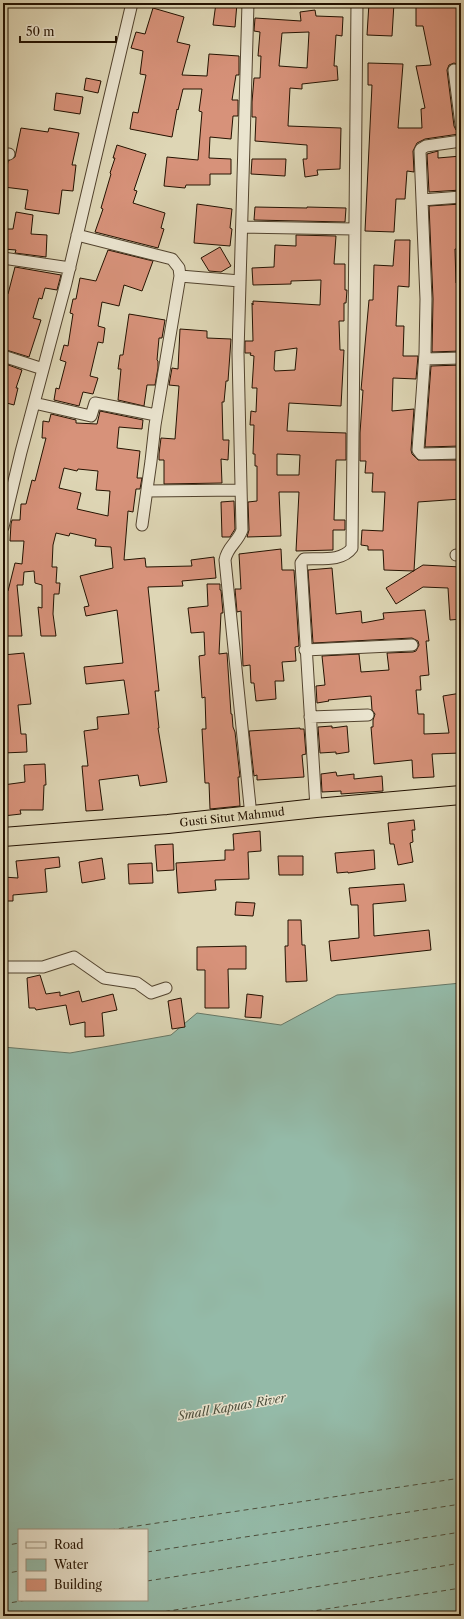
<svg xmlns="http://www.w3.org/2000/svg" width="464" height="1619" viewBox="0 0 464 1619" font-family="'Libre Caslon Text',serif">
	<rect width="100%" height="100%" fill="#ded6b5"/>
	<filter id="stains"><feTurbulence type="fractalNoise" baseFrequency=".005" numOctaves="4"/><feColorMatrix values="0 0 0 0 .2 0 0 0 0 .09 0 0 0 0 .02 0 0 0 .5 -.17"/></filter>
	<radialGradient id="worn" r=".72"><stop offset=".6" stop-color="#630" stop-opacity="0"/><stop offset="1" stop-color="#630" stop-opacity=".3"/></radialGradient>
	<path fill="#94baa8" stroke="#677765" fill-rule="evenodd" d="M461,983V1616H3V1047L70,1053L171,1035L197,1013L281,1025L337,995ZM19,1530H147V1600H19Z"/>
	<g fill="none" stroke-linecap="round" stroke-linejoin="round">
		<path stroke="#4b4d3b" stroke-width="1" stroke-dasharray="5 4" stroke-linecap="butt" d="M110,1530L461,1478
			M3,1546L19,1543
			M147,1552L461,1504
			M3,1574L19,1571
			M147,1581L461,1532
			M3,1604L27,1600
			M138,1616L461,1563
			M281,1616L461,1588"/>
	</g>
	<path fill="#d7927a" stroke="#241201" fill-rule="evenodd" d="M216,3H237L235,27L213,25Z
		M369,3H394L392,36L367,35Z
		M416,3H461V70L459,65L454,63L449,65L447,70L454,126L456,130L459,132V134L425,139L417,143L413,151L414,172L407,171L405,199H396L394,232L365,231L372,85H368V63L403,64L398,128H422L421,109L425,108L416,66L431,65L423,26H416Z
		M153,8L184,17L177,42L190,45L182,75L207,76L209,54L239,56V75H236L232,100H238V116H233L231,139L210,137L209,158L231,159V174H210V185H186L185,188L164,186L167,157L198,160L202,112L199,111L202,89H183L178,110L177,109L172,137L130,129L133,112L138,113L146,75L140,74L143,51L131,48L136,32L145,34Z
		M315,10L316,16L343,17L342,36L336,35L334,66H337L338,80L302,84V89L290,88L288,126L341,128L340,169L317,170L318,175L305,177L303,159H307V145L255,141L256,117H252V102L254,78H260L261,56H258L260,32L254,31L255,18L301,21L300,12ZM309,32L307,68L279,66L282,33Z
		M86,78L101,81L98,93L84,90Z
		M56,93L83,97L80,114L54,110Z
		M21,128L48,132L49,128L79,133L72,165H76L73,191L62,190L59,214L25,209L28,190L4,187L8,161L15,157Z
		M117,145L146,154L134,190L137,191L133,203L165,213L161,228L164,229L158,248L95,232L103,209L101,208L111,174L110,173L115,158H113Z
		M438,151V158L461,156V190L429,192L427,154Z
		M252,159H286L285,176L251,174Z
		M197,204L232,209L230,228L232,229L230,246L194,243Z
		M461,204V249H455L456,283H459L461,351L432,352L433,299L429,206Z
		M255,207L307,208V207L346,208L345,222L254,220Z
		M16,212L33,215L31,234L47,235L46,257L15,253L16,250L3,249V229H13Z
		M296,235L336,236L334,264H345V290H347L346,303H344V321H339L340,350H344L341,406L289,403L287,431L346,433V460H336L334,520H345V530H333V550L296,551L299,492H279L281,536L247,537L249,530L248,502L257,501V466H255V454H253L254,425H250L251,411L256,412L257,388H252L254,356L250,355L251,353H245V341H253L252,303L253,305V301L320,305L321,280L291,281V284L253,285L252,268L274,267L275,245L296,246ZM297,348L295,370L275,371L274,369L275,351ZM277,454L300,455L299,475H277Z
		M395,240H410L409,287L398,286L396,326H404L403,356H418L416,379L393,378L392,411L414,409L411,450L412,454L418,460H459L461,499L418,502L414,571L384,570L383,550H368V546L361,545L362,530L383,531L385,492H372L373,473H365L366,461H360V433L363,390H361L369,300H373L374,265L393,266Z
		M220,247L231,266L221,272L209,271L201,258Z
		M108,250L153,261L142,291L124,285L119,306L102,302L98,326L105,328L103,343L98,342L90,376L98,378L93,394L83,392L79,406L54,400L56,388L59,389L66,362L60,360L64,345L68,346L73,314L70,313L73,299H76L80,278L96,281Z
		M15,267L61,275L57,290L45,288L42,299L39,298L33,318L41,320L29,357L3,349V301L5,293L8,294Z
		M129,314L165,320L162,338H159L157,360L158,361V368L155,385H147L144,406L118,400L121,369H118L120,355H123Z
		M180,329L207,331V338L231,339L228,381H226L224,402H222L223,440H229L228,460L221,459L222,483L164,484V460H159V454L161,438L175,439L179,386L169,385L172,368L178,369Z
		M3,363L22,370L16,388H18L14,405L3,402Z
		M461,365V446L425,447L431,366Z
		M100,411L143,420L142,429L119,427L117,448L140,451L137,478H142L140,489H136L133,512L128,511L124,560L145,558L146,567L192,566L191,560L214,557L216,578L182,581L183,586L148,587L159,691H155L159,728H158L167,782L140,786L138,775L99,780L103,810L86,811L82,766H88L84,731L98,729L97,717L129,714L124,680L86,684L84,667L123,663L117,610L86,616L84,607L89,606L80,576L113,568L111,547L95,546L96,539L70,533L69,536L56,533L53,545L52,567H57L56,583H60L59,594H54L53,614L56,636H41L38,607L42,608V585L35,583L34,571L24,572L23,585H17L22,636H3V590L8,591L15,563L22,564L24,541H10L11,524L12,520H20L21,504H26L32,480L35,481L46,438H42L43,421L49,422L51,414L76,420V423L97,424ZM64,468L77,471L78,469L98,471L96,490L110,491L108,516L77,509L81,493L59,488Z
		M234,501L235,529L230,537H222L221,502Z
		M281,549L282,570H294L299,646L295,647L296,661L282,662L284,681H275L276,699L256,701L254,683H251L250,665L243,666L241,611L237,612L235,589H241L239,554Z
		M423,565L461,567V619L450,620L448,588L423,587L396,604L386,588Z
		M332,568L336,614L361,611L362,623L384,619L383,613L425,610L429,641H426L429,675L420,676L421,690H416L418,714H424V734L449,733L443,696L461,693V753L432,754L434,777L413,778L412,760L374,764L371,727H373V720L375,714L372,710L371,696L328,700L329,701L317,703L316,686L325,685L322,656L359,654L361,672L389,670L387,653L413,652L416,651L419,645L418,641L412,638L313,643L308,570Z
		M207,584H220V590H221L223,613H221L219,654L227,653L231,714H232L233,727L235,732L240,777H238L240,806L210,809L209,783H205L202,729H206L205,697L202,698L199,656L205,655L204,632L191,633L188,608L208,606Z
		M24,653L31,704L18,705L21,734H26L27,752L3,753V711H5L3,690V679H4L3,655Z
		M332,726V728L347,726L349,752L336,754V752L320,753L318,727Z
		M300,728V729H304L306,754L302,755L304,777L257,780V775L254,776L249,731Z
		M45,764L46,785H44L43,810H20L21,814L3,816V785L25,782L24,765Z
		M336,772L337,776L354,774V779L382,776L383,791L341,794V791L322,792L321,774Z
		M414,820L415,830H412L413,842L410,843L413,862L398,865L394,844H390L388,823Z
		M260,831L261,851L248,852L249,879L215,880L216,890L178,893L176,863L225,860V850H234L233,834Z
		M173,844L174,870L157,871L155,845Z
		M374,850L375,869L348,873V872L337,873L335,853Z
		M278,856H303V875H279Z
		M59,857L60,867L45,869L47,892L13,895V901H3V877L18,878L16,861Z
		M102,858L105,879L82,883L79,862Z
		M152,863L153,883L129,884L128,864Z
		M404,884L406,901L373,904L374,936L429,930L431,950L331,961L329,941L359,938L358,905H351L349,888Z
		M236,902L255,903L253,916L235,915Z
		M288,920H301L302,945H305L307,981L286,982L285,946H288Z
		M246,946V969H228L229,1008H205V970H197V947Z
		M40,975L46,994L60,992V996L79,991L82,1002L113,994L117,1010L102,1013L104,1036L85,1037V1022L70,1025L66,1005L36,1010L35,1008H29L27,978Z
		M247,994L263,996L261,1018L245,1017Z
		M181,998L185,1027L172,1029L168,1001Z"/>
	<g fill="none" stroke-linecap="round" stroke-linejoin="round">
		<defs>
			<path id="minor" d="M248,3L238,353L242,530C238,542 227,547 225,560L251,816
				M454,70L461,125
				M461,141L426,146L421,149L420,151L426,299L425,353L418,450L421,454L461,453
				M3,154H9
				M422,200L461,197
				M242,227L354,229
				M77,235L172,259L179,268L180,276L155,425L151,461L142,525
				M3,258L70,268
				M180,276L240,281
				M3,356L43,369
				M425,359L461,358
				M34,403L91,416L95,403L156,415
				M147,491L241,490
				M3,527L21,452L66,283L132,3
				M456,555H461
				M305,650L412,645
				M310,717L368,715
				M316,808L301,563L304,559C320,558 342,562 352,548L357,3
				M3,967H43L74,957L104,978L137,983L151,993L166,988"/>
			<g id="trunk">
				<path id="s1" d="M3,837L168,824L316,808L461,795"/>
			</g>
		</defs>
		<use href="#minor" stroke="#52432e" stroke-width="13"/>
		<use href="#trunk" stroke="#241201" stroke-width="20"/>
		<use href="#minor" stroke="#eae4cf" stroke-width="11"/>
		<use href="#trunk" stroke="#ded6b5" stroke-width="18"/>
	</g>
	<g text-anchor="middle" stroke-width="3" stroke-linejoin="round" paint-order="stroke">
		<g font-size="11" fill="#241201" stroke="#eae4cf">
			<text dy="4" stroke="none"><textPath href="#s1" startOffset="230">Gusti Situt Mahmud</textPath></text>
		</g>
		<g font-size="12" font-style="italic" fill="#4b4d3b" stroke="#eae4cf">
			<text transform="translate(232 1407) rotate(-10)" y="4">Small Kapuas River</text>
		</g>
	</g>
	<rect width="464" height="1619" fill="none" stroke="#ded6b5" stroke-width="16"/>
	<rect x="4" y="4" width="456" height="1611" fill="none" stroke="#241201" stroke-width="2"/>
	<rect x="8" y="8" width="448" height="1603" fill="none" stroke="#241201"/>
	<rect x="18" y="1529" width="130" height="72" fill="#eae4cf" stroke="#9b907d"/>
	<rect x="26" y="1542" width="20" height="6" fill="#eae4cf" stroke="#9b907d"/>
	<text x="54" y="1549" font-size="12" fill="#241201">Road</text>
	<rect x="26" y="1559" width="20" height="12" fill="#94baa8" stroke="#9b907d"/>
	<text x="54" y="1569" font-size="12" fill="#241201">Water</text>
	<rect x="26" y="1579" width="20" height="12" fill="#d7927a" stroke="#9b907d"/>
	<text x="54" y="1589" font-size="12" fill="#241201">Building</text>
	<path d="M20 36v6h96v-6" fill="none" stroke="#241201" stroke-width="2"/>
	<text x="26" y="36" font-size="12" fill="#241201" stroke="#eae4cf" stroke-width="3" paint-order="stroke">50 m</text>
	<rect width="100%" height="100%" filter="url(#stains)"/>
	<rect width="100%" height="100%" fill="url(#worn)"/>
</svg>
